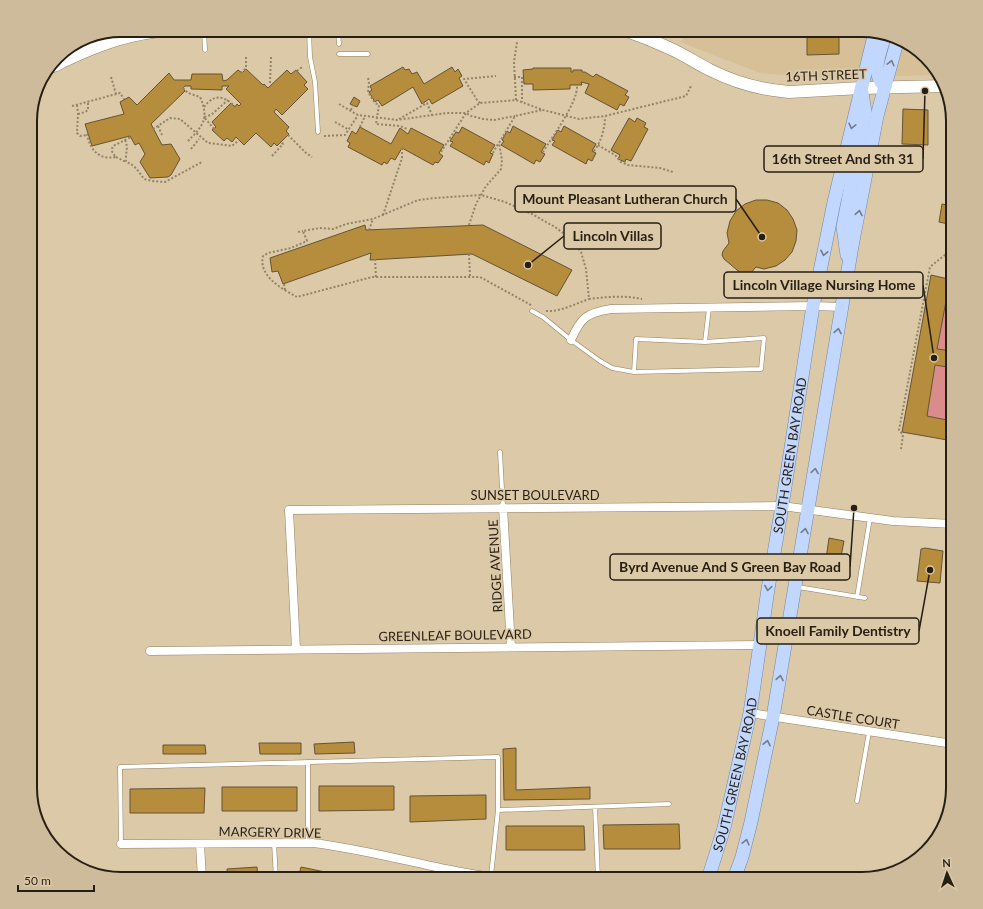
<svg xmlns="http://www.w3.org/2000/svg" width="983" height="909" viewBox="0 0 983 909" font-family="Lato,sans-serif">
	<rect width="100%" height="100%" fill="#dcc9a7"/>
	<path fill="#d7c097" d="M692,30H868L902,39L927,57L939,75L825,78L760,73L680,42Z"/>
	<path fill="#d98c8a" d="M947,296L953,297V351L937,349Z
		M935,365L953,368V388L947,420L927,416Z"/>
	<path fill="#b68d3c" stroke="#645335" d="M807,30H839V54L807,55Z
		M403,67L405,70L409,69L412,74L417,72L424,84L452,67L455,72L458,69L462,76L459,78L463,86L432,104L429,99L422,104L413,87L382,106L378,100L375,102L369,92L372,90L370,86Z
		M533,68H571V72H573V70H582V72H585L593,77L596,74L628,91L625,95L629,97L624,106L620,104L617,110L585,93L589,84L581,82L582,85H570V89L533,90V84H524L523,70L533,69Z
		M246,69L263,85L264,84L268,88L287,70L291,74L296,70L307,82L304,85L308,89L282,115L276,109L274,112L289,127L286,131L289,134L277,146L274,143L271,147L256,133L244,145L236,137L232,142L227,138L224,141L212,130L216,127L212,122L231,103L235,107L237,104L239,106L241,104L226,89L229,86H222V90L191,89V86H185L183,88L185,91L151,124L162,145L171,144L180,159L171,175L168,177L150,178L140,162L145,154L139,143L135,145L130,136L92,146L85,124L124,114L120,102L129,97L137,105L169,73L174,80H191L192,74H222L223,81L227,80L238,70L242,73Z
		M354,97L360,101L357,107L350,104Z
		M903,109L928,110V145L902,144Z
		M629,118L635,122L637,118L646,123L644,127L648,129L631,161L626,159L625,162L618,159L620,155L611,150Z
		M513,126L546,144L541,152L545,154L540,162L536,160L534,164L501,145L504,141L502,140L507,131L510,133Z
		M564,126L596,144L592,151L596,153L592,161L588,159L586,164L552,145L555,141L552,140L558,130L561,132Z
		M360,127L391,144L400,128L408,134L411,128L444,145L439,153L443,156L438,163L435,162L433,165L402,148L395,160L391,158L387,164L384,162L382,165L348,147L350,143L347,141L352,131L356,134Z
		M462,127L495,145L490,153L493,154L489,163L486,161L484,165L450,146L453,142L450,141L456,132L459,133Z
		M756,200H767L778,203L787,210L793,219L797,230L796,241L792,252L785,260L776,266L764,269L756,267L750,274L743,275L724,259L722,255L723,251L729,243L727,233L730,221L736,211L745,204Z
		M942,204L953,206V225L939,222Z
		M365,225L366,230L483,225L572,270L557,296L472,254L370,260L371,253L283,284L278,271L272,272L270,258Z
		M931,275L953,280V297L947,296L937,349L953,351V368L935,365L927,416L947,420L953,388V441L902,432Z
		M829,538L844,541L840,562L826,559Z
		M925,548L943,551L940,583L917,581L921,549Z
		M950,628H953V640H950Z
		M354,742L355,753L315,754L314,744Z
		M259,743H301V754H260Z
		M163,745H205L206,754H163Z
		M516,748V790L590,787V799L504,800L503,749Z
		M319,786H394V810L319,811Z
		M222,787H297V811H222Z
		M205,788L204,813H130V789Z
		M486,795V819L410,822V796Z
		M679,824L680,849H604L603,825Z
		M506,826H584L585,850H506Z
		M257,867L258,879H228L227,869Z
		M301,867L359,879H298Z
		M176,872V879L118,878L117,876Z"/>
	<g fill="none" stroke-linecap="round" stroke-linejoin="round">
		<defs>
			<path id="lane" d="M204,30L205,50
				M309,30L310,57L315,82L318,132
				M338,30L339,44
				M339,54H368
				M532,311L543,317L571,340L600,361L612,368L634,372
				M705,342L764,338L761,369L634,372L636,339L705,342L709,308
				M500,452L503,507
				M682,571L730,569L769,570
				M798,587L865,598
				M857,597L870,518
				M308,762V843
				M857,801L869,732
				M595,807L598,879
				M274,843L276,879
				M121,844L120,767L498,757V810L669,804
				M491,876L498,810
				M440,879L443,868"/>
			<path id="street" d="M646,38L650,30
				M571,340C581,317 587,313 611,309L813,306L842,307
				M503,507L511,647
				M296,649L289,510L782,506L893,521L953,524
				M150,651L760,645
				M750,713L953,744
				M121,844L313,843C380,851 444,873 511,879
				M200,844L202,879"/>
			<path id="secondary" d="M624,30C639,35 654,41 669,48C683,54 696,63 710,70C734,82 762,90 789,92L861,88L946,86
				M66,60C101,44 130,33 169,30
				M50,67C62,64 71,57 74,45"/>
			<g id="primary">
				<path d="M885,87C870,72 880,53 885,35"/>
				<path d="M847,255L843,227L865,112L862,93"/>
				<path id="s1" d="M708,879L724,828L750,713L768,589L782,506L813,306L834,202L875,32"/>
				<path d="M734,879L742,857L751,822L773,717L852,246L877,116L898,38"/>
			</g>
		</defs>
		<use href="#lane" stroke="#917f5f" stroke-width="5"/>
		<use href="#street" stroke="#917f5f" stroke-width="9"/>
		<use href="#secondary" stroke="#917f5f" stroke-width="13"/>
		<use href="#primary" stroke="#7286aa" stroke-width="14"/>
		<path stroke="#91836a" stroke-width="2" stroke-dasharray="2 2" stroke-linecap="butt" d="M297,71L302,67
			M241,73L246,68V56
			M111,77L116,94
			M514,77H522V102
			M368,78L369,82L368,92L375,103L379,105L376,124L400,126L407,129
			M270,83L271,57
			M183,88L188,93L200,97C210,119 202,127 187,142
			M516,100L514,62L517,42
			M480,103L477,100L464,79L496,76
			M339,104L358,115L389,119L397,120L447,113H466L471,116L483,119L494,120L515,116
			M77,105L78,114L77,133L80,136L87,135
			M72,106L120,93L124,99
			M204,107C215,93 223,96 235,106
			M351,110L353,105
			M78,114L85,112L88,110V102
			M399,119L427,103L432,115
			M335,122L349,130
			M158,126L162,135
			M360,127L365,116
			M153,129L170,118L180,119L208,143L232,146L239,140
			M214,129L204,117L211,115L228,100
			M88,134L87,135C91,151 99,160 116,157C112,153 111,151 113,146L131,137
			M288,135L306,153L312,157
			M324,136L345,135L358,115
			M125,140C129,148 125,154 126,162C135,165 138,171 144,179L152,181L165,182L202,162
			M598,145L615,155L621,162L628,165L660,168L673,172
			M191,149L199,139
			M594,151C601,142 605,128 605,117
			M441,152L466,113L480,103L516,100L543,110L579,119L605,116L686,96L691,86
			M543,152C552,137 578,102 577,86
			M493,153L498,144
			M272,156L283,144L281,142
			M116,157L126,162
			M383,215L402,158V148
			M469,225L476,204L486,186L501,169L502,160L499,143L515,116L542,110
			M369,230L373,219
			M298,232L303,231
			M469,254L470,277
			M375,259L376,277
			M284,284L285,290
			M531,305L480,277H372L297,297C282,289 258,276 263,256L268,253L291,248L307,241L303,231L320,228L333,229L346,224L373,219L418,200L435,198L481,195L505,202L532,214L555,227L574,241L581,252L586,269L589,299C606,297 625,295 642,299
			M546,311C560,312 575,304 589,299
			M901,449L903,435L899,430L930,267L946,254L949,240
			M952,601L953,627"/>
		<use href="#lane" stroke="#fff" stroke-width="4"/>
		<use href="#street" stroke="#fff" stroke-width="8"/>
		<use href="#secondary" stroke="#fff" stroke-width="12"/>
		<use href="#primary" stroke="#c2d7fd" stroke-width="13"/>
	</g>
	<defs><path id="oneway-chevron" d="M-2-3.5L2.5 0L-2 3.5" fill="none" stroke-width="1.6" stroke-linecap="round" stroke-linejoin="round"/></defs>
	<g stroke="#747b88">
		<use href="#oneway-chevron" transform="translate(891 63) rotate(-76)"/>
		<use href="#oneway-chevron" transform="translate(852 126) rotate(103)"/>
		<use href="#oneway-chevron" transform="translate(859 213) rotate(-79)"/>
		<use href="#oneway-chevron" transform="translate(824 253) rotate(102)"/>
		<use href="#oneway-chevron" transform="translate(838 331) rotate(-80)"/>
		<use href="#oneway-chevron" transform="translate(815 471) rotate(-81)"/>
		<use href="#oneway-chevron" transform="translate(805 531) rotate(-80)"/>
		<use href="#oneway-chevron" transform="translate(768 588) rotate(99)"/>
		<use href="#oneway-chevron" transform="translate(780 678) rotate(-80)"/>
		<use href="#oneway-chevron" transform="translate(767 743) rotate(-78)"/>
		<use href="#oneway-chevron" transform="translate(746 842) rotate(-76)"/>
	</g>
	<g text-anchor="middle" stroke-width="3.5" stroke-linejoin="round" paint-order="stroke">
		<g font-size="13" fill="#271f13" stroke="#dcc9a7">
			<text transform="translate(826 75) rotate(-2)" y="5">16TH STREET</text>
			<text dy="5" stroke="none"><textPath href="#s1" startOffset="432">SOUTH GREEN BAY ROAD</textPath></text>
			<text x="535" y="500">SUNSET BOULEVARD</text>
			<text transform="translate(495 566) rotate(-93)" y="5">RIDGE AVENUE</text>
			<text transform="translate(455 635) rotate(-1)" y="5">GREENLEAF BOULEVARD</text>
			<text transform="translate(853 717) rotate(9)" y="5">CASTLE COURT</text>
			<text dy="5" stroke="none"><textPath href="#s1" startOffset="108">SOUTH GREEN BAY ROAD</textPath></text>
			<text transform="translate(270 832) rotate(1)" y="5">MARGERY DRIVE</text>
		</g>
	</g>
	<path d="M0 0H983V909H0ZM121 37H862A84 84 0 0 1 946 121V788A84 84 0 0 1 862 872H121A84 84 0 0 1 37 788V121A84 84 0 0 1 121 37Z" fill="#cebb9b" fill-rule="evenodd"/>
	<path fill="none" stroke="#271f13" stroke-width="2" d="M121 37H862A84 84 0 0 1 946 121V788A84 84 0 0 1 862 872H121A84 84 0 0 1 37 788V121A84 84 0 0 1 121 37Z"/>
	<path fill="none" stroke="#271f13" stroke-width="1.5" d="M925 91L923 159M762 237L736 199M528 265L564 236M934 358L923 285M854 508L850 567M930 570L919 631"/>
	<g fill="#271f13" stroke="#dcc9a7" stroke-width="1.5">
		<circle cx="925" cy="91" r="4"/>
		<circle cx="762" cy="237" r="4"/>
		<circle cx="528" cy="265" r="4"/>
		<circle cx="934" cy="358" r="4"/>
		<circle cx="854" cy="508" r="4"/>
		<circle cx="930" cy="570" r="4"/>
	</g>
	<g fill="#dcc9a7" stroke="#271f13" stroke-width="1.5">
		<rect x="764" y="146" width="159" height="26" rx="4"/>
		<rect x="515" y="186" width="221" height="26" rx="4"/>
		<rect x="564" y="223" width="97" height="26" rx="4"/>
		<rect x="724" y="272" width="199" height="26" rx="4"/>
		<rect x="610" y="554" width="240" height="26" rx="4"/>
		<rect x="757" y="618" width="162" height="26" rx="4"/>
	</g>
	<g font-size="14" text-anchor="middle" font-weight="bold" fill="#271f13">
		<text x="843" y="164">16th Street And Sth 31</text>
		<text x="625" y="204">Mount Pleasant Lutheran Church</text>
		<text x="613" y="241">Lincoln Villas</text>
		<text x="824" y="290">Lincoln Village Nursing Home</text>
		<text x="730" y="572">Byrd Avenue And S Green Bay Road</text>
		<text x="838" y="636">Knoell Family Dentistry</text>
	</g>
	<g transform="translate(947 873) rotate(357)" stroke="#dcc9a7" stroke-width="3" paint-order="stroke">
	<path d="M0-3L7 15L0 10L-7 15Z" fill="#271f13"/>
	<text y="-6" font-size="11" font-weight="bold" text-anchor="middle" fill="#271f13">N</text>
	</g>
	<path d="M18 885v6h76v-6" fill="none" stroke="#271f13" stroke-width="2"/>
	<text x="24" y="885" font-size="12" fill="#271f13" stroke="#dcc9a7" stroke-width="3" paint-order="stroke">50 m</text>
</svg>
